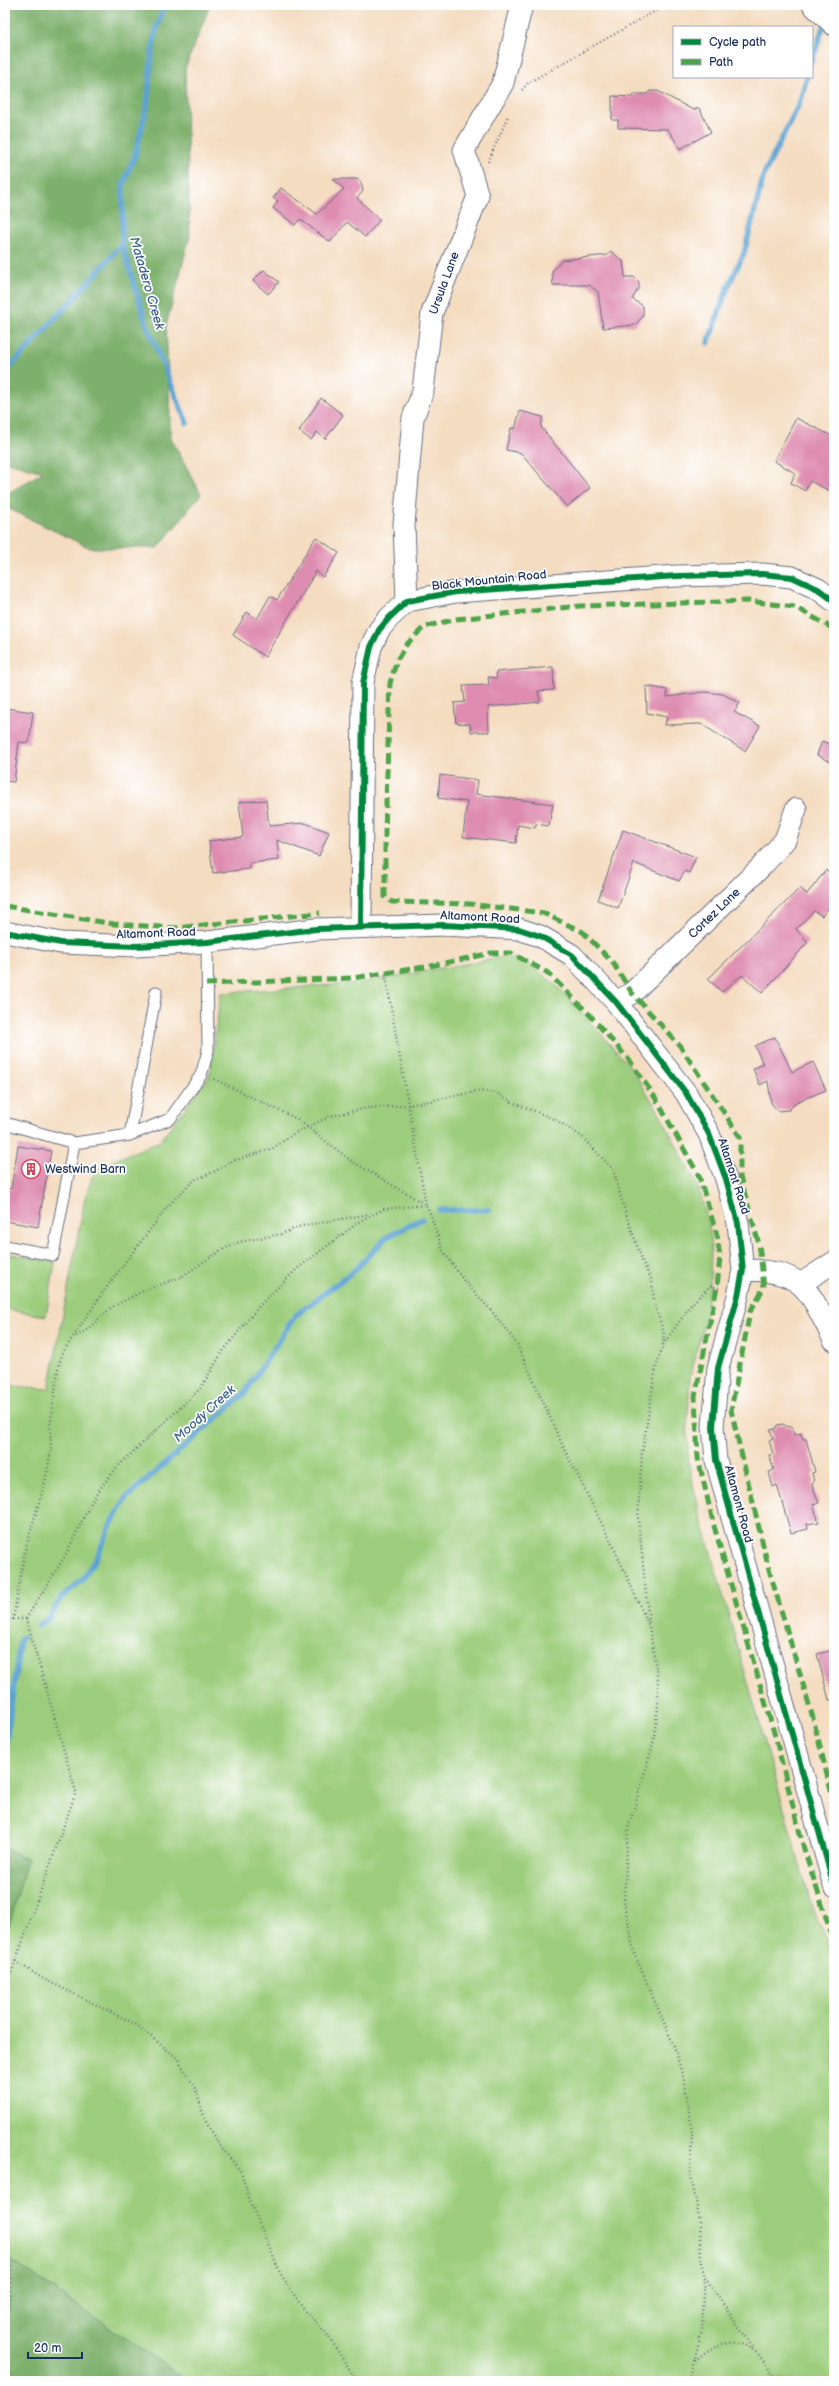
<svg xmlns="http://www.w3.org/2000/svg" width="839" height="2386" viewBox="0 0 839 2386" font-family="'Balsamiq Sans',sans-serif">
	<rect width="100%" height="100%" fill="#fff"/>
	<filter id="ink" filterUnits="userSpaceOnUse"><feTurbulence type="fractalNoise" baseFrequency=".025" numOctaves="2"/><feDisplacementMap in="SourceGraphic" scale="8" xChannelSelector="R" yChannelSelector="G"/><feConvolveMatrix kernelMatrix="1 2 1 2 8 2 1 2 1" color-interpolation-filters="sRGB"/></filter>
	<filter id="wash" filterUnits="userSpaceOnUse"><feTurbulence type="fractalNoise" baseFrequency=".012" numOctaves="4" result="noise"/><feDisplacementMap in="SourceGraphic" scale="16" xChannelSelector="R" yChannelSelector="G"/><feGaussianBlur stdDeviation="0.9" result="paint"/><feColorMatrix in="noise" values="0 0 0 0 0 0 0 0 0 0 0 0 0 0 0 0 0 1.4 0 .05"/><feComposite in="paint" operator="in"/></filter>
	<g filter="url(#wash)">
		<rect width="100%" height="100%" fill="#f4dcc0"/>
		<path fill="#9ccd7c" stroke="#5c7e6d" d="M504,957L525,961L555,984L629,1065L659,1112L699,1189L709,1224L711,1250L710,1286L706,1316L690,1377L687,1432L689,1466L700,1515L814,1914L834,1954V2381H188L5,2256V1941L27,1859L5,1848V1385L49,1389L85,1198L95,1170L103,1165L160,1141L209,1077L221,993L360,983Z
			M5,1253L55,1262L46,1316L5,1309Z"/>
		<path fill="#7db06c" stroke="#4c7065" d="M5,5H210L185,69L190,236L166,326L171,438L201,494L158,548H90L5,507V495L43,472L5,461Z
			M5,1848L27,1859L5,1941Z
			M5,2256L188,2381H5Z"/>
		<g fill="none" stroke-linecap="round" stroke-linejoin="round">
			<path stroke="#5ca3d2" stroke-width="5.5" d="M165,5L156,30L152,52L147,106L135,155L123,185L122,244L146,323L187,423
				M812,61L825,21
				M708,343L727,289L744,253L764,174L799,104L807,77
				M5,373C44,330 85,288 122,244
				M439,1210H489
				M38,1626L49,1618L61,1598L82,1580L98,1555L110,1526L127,1497L245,1393L295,1316L356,1269L387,1237L422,1219
				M5,1750L20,1640L23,1637"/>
		</g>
		<g id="blocks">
			<path fill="#de8cb0" d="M650,91H658L693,110L699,108L711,132L680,149L668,129L618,128V120H612V96L633,97V94H647Z
				M333,179H357L361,182L363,191L357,198L380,220L365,237L347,222L330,242L300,219L295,225L273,208L278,201L273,198L281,188L317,214L344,189Z
				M611,251L623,261L625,277H634L639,282V288L632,299L643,306V316L635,325L603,328L598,292L589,285H553L552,271L562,260L608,255Z
				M264,270L279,282L268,294L253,281Z
				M321,398L343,415L325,439L317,432L311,440L299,431Z
				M520,411L543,417L541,427L590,488L567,507L521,453L506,450L511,428L515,429Z
				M796,418L834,437V493L810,481L805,491L791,483L795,473L774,461Z
				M316,537L339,553L323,577L316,571L265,657L233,635L247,612L257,619L270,596L277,600Z
				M553,667L554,690L538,691L540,702L488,707L489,732H471L470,724L456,723L454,703L465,702L463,686L489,685L488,677L497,678L496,672Z
				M646,686L667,690V697L704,692L723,694L740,703L734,712L760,726L745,751L701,724L665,725L667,717L647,713Z
				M5,708L33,712L29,743L19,742L14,782L5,781Z
				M822,741L834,746V764L817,755Z
				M440,775L478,780L476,794L553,804L549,826L536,824L535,828L518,825L516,843L463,837L467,802L438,798Z
				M266,800L269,826L305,823L329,832L319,856L277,840L279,860L250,863V869L213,873L209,841L243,837L239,802Z
				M623,830L696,857L689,873L685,871L679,881L634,863L618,908L598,900Z
				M826,870L834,878V901L822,916L814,911L796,929L808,942L762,993L742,975L722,992L708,979L800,888L807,894Z
				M775,1037L792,1072L813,1062L826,1090L796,1102L789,1110L778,1111L771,1103L768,1081L760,1085L753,1069L763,1064L755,1046Z
				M18,1146L51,1151L38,1227L5,1221V1188L11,1189Z
				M783,1424L788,1427L792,1426L794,1435L801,1433L803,1439H806L815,1472L812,1473L814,1482L812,1484L819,1503L813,1505L819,1522L807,1524L808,1529L791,1533L777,1485L773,1487L769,1472L774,1470L769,1455L773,1454L769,1440L773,1438L770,1430L775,1429L777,1425Z
				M834,1650V1699L829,1700L817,1654Z"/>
		</g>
	</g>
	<g filter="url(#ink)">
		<use href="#blocks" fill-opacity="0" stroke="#676c80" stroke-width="1"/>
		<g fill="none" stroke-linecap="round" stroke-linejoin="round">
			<defs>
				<path id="lane" d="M5,1123L74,1143L130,1135L170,1119L201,1075L208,1051L207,942
					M130,1135L156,992
					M5,1246L53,1255L74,1143"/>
				<path id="street" d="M813,5L834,25
					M407,601L404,525L413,418L423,391L432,313L478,196L464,150L503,83L522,5
					M361,926L363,683L371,647L379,630L389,618L407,601L456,592L677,576L762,574L792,577L818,589L834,601
					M5,932L61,943L136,946L207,942L316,929L444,925L519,929L540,936L572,955L616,1002L686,1093L709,1134L726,1179L738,1223L743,1270L738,1296L718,1368L713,1427L716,1460L834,1886
					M616,1002L632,993L762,866L785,840L796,809
					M743,1270C805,1270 808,1289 834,1340
					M802,1283L834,1262"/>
			</defs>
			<use href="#lane" stroke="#676c80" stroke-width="13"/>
			<use href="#street" stroke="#676c80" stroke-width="23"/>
			<path stroke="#676c80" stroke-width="2.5" stroke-dasharray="1 3" stroke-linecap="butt" d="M522,90L528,83L666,5
				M488,162L508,116
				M214,1079L297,1119L350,1160L426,1205L430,1213L443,1251L465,1282L490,1309L517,1344L560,1440L613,1546L649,1626L658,1680V1706L653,1744L628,1829L624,1901L634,1953L674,2046L685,2084L692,2134L690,2171L700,2222L701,2263L705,2277L702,2330L689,2381
				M76,1336L86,1331L112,1307L141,1292L181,1277L220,1251L239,1242L281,1234L301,1226L370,1214
				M5,1619H26L76,1792L7,1985L5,2003
				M26,1619L65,1556L95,1495L117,1467L200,1389L223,1351L260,1305L297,1269L360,1221L384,1209L426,1205L385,973
				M13,1620L25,1550L45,1482L51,1451L50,1425L59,1364L63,1352L103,1292L168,1206L194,1180L216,1171L229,1162L272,1149L293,1134L331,1116L367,1108L409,1105L479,1091L497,1093L512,1102L556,1120L581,1136L613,1169L623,1205L643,1263L652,1281L654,1301L664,1334L663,1345
				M649,1622L638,1517L642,1453L656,1367L663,1345L690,1306L710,1286L719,1288
				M15,1961L42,1978L137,2025L178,2059L196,2090L205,2120L221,2147L241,2172L250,2201L280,2273L304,2310L326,2333L357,2381
				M5,2150L11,2267L5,2365
				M705,2277L754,2349
				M695,2361C728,2329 757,2341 775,2380L777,2381"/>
			<use href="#lane" stroke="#fff" stroke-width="11"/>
			<use href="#street" stroke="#fff" stroke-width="21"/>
			<path stroke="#4fa44a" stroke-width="5" stroke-dasharray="10 5" stroke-linecap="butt" d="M834,629L795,607L750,601L580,606L456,619L424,627L406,645L397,660L390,683L385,833V897L392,902L470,904L543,913L583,932L613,963L632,993L680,1046L740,1137V1177L759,1244L764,1287L750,1312L731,1410L768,1566L813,1718L834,1803
				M5,906L114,924L175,928L320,913
				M206,984L352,978L431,966L491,953H511L548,973L588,1013L630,1061L656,1099L699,1176L717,1235L720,1257L717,1287L695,1397L698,1458L714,1526L775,1736L804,1849L834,1942"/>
			<defs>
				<path id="cycleway" d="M361,926L363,683L371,647L379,630L389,618L407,601L456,592L677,576L762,574L792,577L818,589L834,601
					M5,932L61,943L136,946L207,942L316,929L444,925L519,929L540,936L572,955L616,1002L686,1093L709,1134L726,1179L738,1223L743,1270L738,1296L718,1368L713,1427L716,1460L834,1886"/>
			</defs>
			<use href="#cycleway" stroke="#fff" stroke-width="8"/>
			<use href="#cycleway" stroke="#00873e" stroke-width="6"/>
		</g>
	</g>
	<defs>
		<symbol id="building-ring" viewBox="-11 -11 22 22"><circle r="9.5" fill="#fff" stroke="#d1495b" stroke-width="1.5"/><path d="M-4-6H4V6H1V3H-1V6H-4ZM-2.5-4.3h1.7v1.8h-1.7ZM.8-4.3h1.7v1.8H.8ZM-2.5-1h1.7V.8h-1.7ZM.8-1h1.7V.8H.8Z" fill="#d1495b"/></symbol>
	</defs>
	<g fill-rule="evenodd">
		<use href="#building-ring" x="20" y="1158" width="22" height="22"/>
	</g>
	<g text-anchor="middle" stroke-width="3.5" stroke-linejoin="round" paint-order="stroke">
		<g font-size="12" fill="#1b2f5e" stroke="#fff">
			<text transform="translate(444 283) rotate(-70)" y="4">Ursula Lane</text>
			<text transform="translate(489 580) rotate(-6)" y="4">Black Mountain Road</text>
			<text transform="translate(714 913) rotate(-44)" y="4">Cortez Lane</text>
			<text transform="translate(480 917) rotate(3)" y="4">Altamont Road</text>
			<text transform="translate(156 933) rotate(-2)" y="4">Altamont Road</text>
			<text transform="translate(734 1176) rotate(72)" y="4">Altamont Road</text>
			<text transform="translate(739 1504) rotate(75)" y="4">Altamont Road</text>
		</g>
		<g font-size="12" fill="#1b2f5e" stroke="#fff" text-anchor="start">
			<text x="45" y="1173">Westwind Barn</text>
		</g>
		<g font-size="13" font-style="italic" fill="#355d8c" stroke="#fff">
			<text transform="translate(148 283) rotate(74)" y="5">Matadero Creek</text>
			<text transform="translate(204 1413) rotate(-42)" y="5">Moody Creek</text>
		</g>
	</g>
	<rect width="839" height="2386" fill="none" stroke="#fff" stroke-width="20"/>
	<rect x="673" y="26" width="140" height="52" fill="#ffffff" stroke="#a4acbf"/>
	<rect x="681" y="39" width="20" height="6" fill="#00873e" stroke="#a4acbf"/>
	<text x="709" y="46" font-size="12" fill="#1b2f5e">Cycle path</text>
	<rect x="681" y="59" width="20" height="6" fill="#4fa44a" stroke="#a4acbf"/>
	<text x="709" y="66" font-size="12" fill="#1b2f5e">Path</text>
	<path d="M28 2352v6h54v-6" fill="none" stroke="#1b2f5e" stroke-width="2"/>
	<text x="34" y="2352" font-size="12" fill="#1b2f5e" stroke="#ffffff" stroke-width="3" paint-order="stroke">20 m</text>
</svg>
